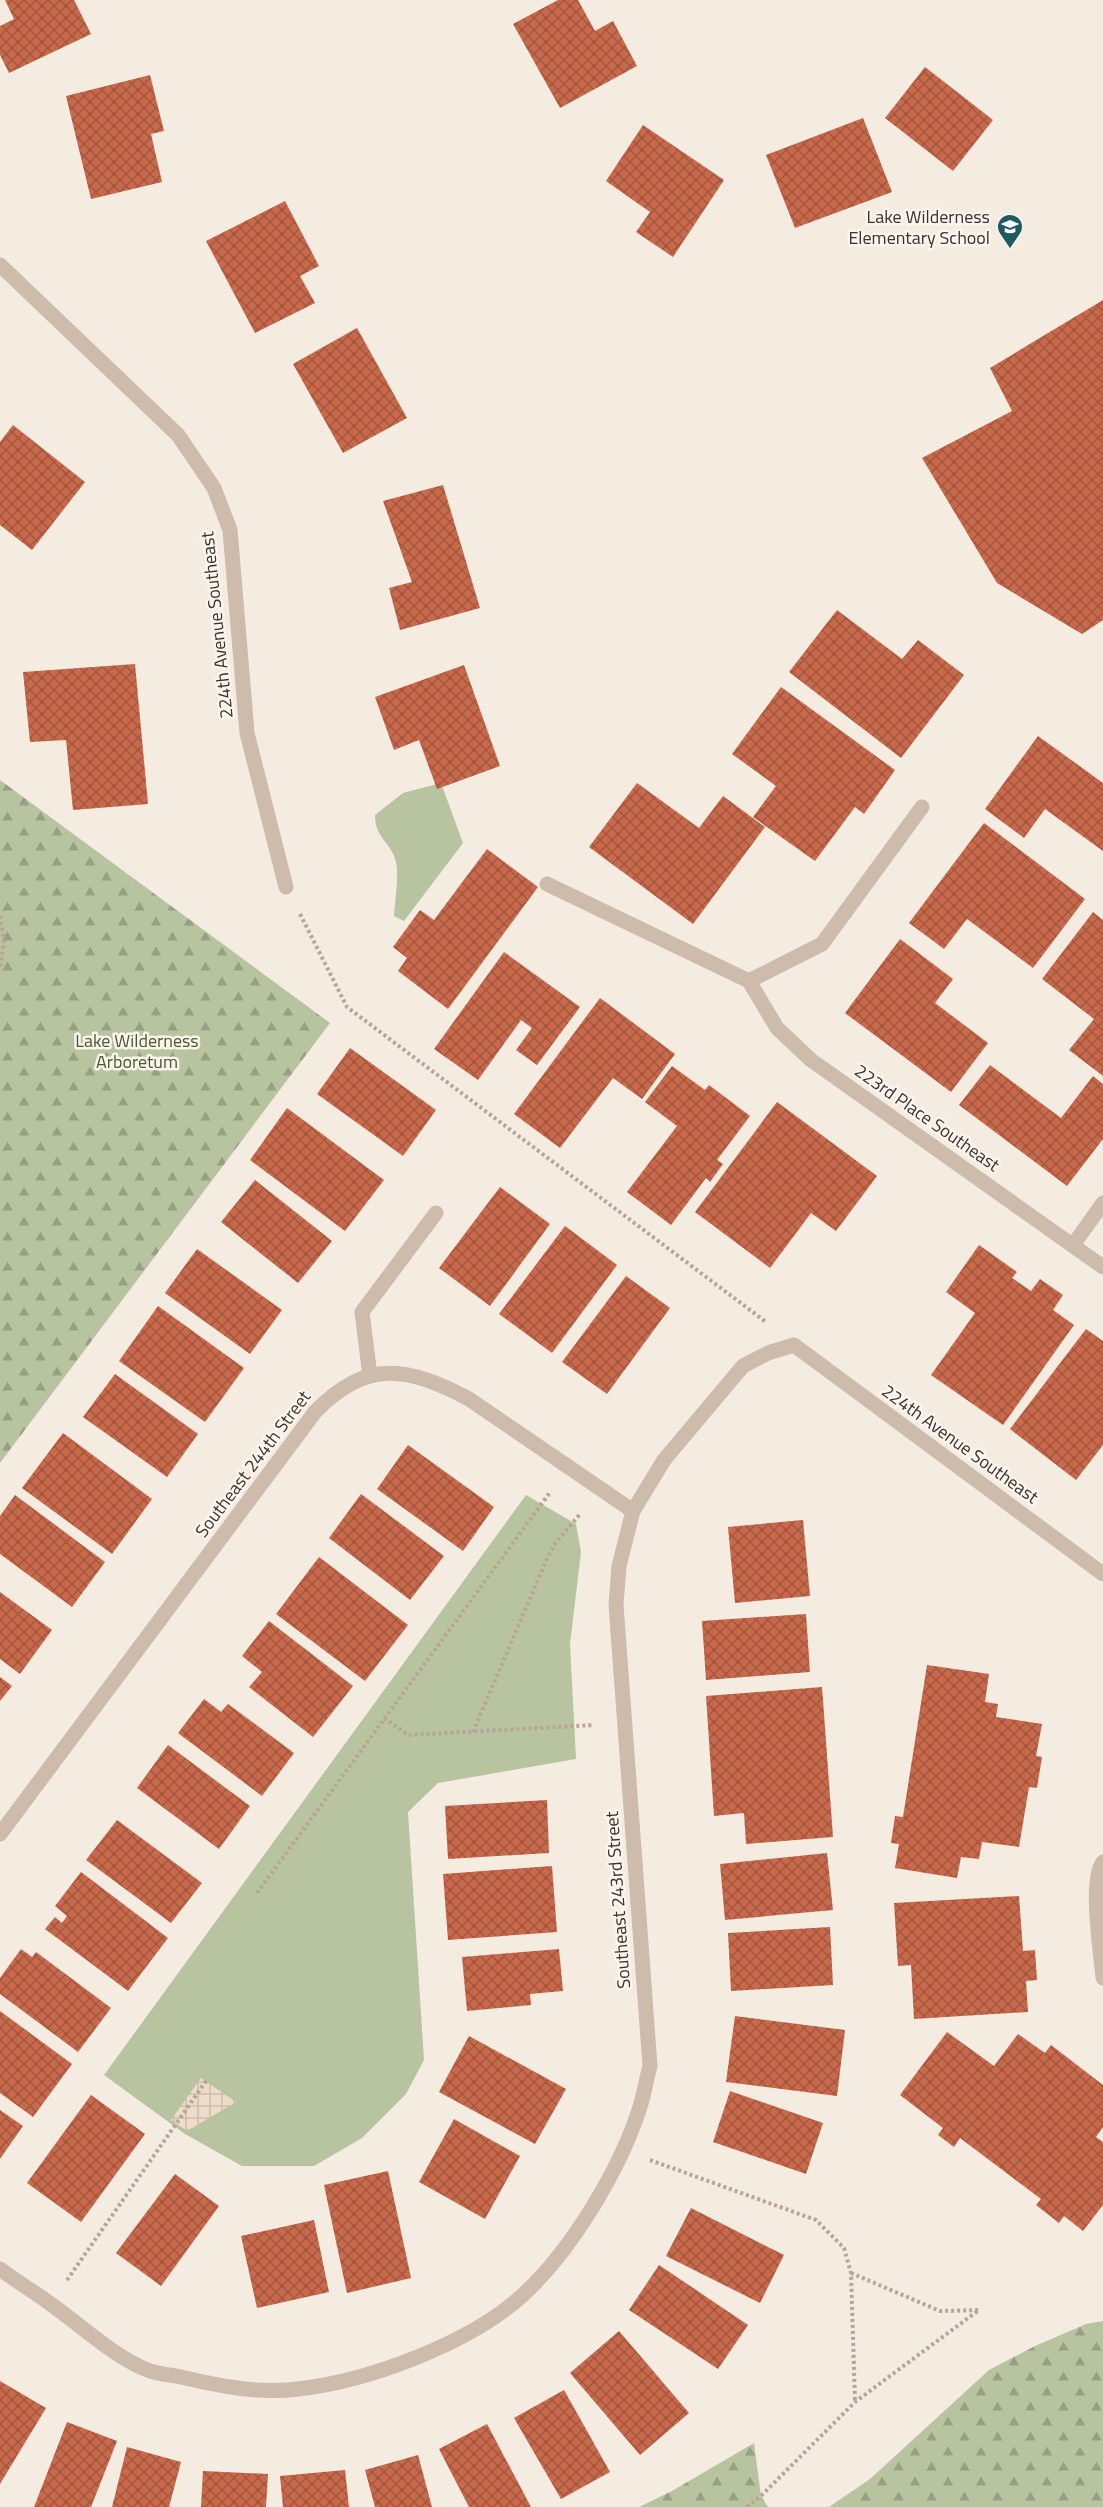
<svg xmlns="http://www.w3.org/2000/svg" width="1103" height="2507" viewBox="0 0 1103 2507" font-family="'Titillium Web',sans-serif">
	<defs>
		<pattern id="forest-firs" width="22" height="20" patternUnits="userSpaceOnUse" patternTransform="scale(1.5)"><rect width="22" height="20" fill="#b8c4a0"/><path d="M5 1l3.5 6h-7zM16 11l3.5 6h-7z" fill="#97a083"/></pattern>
		<pattern id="plaza-grid" width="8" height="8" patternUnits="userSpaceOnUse" patternTransform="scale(1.5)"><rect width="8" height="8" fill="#ecdcc8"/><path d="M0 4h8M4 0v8" fill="none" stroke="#cbbdac"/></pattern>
		<pattern id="building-cross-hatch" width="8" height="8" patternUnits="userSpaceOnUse" patternTransform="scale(1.5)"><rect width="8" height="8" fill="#c8694b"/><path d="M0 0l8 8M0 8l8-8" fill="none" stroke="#a4573f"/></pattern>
	</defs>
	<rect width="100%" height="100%" fill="#f4ebe1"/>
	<path fill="url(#forest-firs)" d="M0,780L330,1023L0,1463Z
		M1103,2321V2507H829L870,2479L989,2370L1035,2346L1086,2324Z
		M754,2443L761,2496L768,2507H639L672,2491Z"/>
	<path fill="#b8c4a0" d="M441,783L463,843L404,921L394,916C395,900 399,878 396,862C391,841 375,839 375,815L403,793Z
		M526,1495L576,1524L581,1552L570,1644L576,1759L438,1783L408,1812L424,2060L406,2094L362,2138L314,2166H242L185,2134L104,2075Z"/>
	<path fill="url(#plaza-grid)" d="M201,2078L236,2102L187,2131L171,2120Z"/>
	<path fill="url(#building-cross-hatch)" d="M5,0H74L91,34L9,73L0,55V26L14,19Z
		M558,0H578L595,31L613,21L637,66L560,108L513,24Z
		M925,67L993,120L953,171L885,118Z
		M150,75L164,131L151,134L162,182L91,199L66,96Z
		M863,118L892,192L795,228L766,155Z
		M643,125L724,180L673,257L636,232L650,212L606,181Z
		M285,201L319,266L300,276L315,303L255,333L206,241Z
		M1103,300V620L1082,634L997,583L922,458L1012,411L990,368Z
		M357,328L407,418L343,453L293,364Z
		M13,425L85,482L32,550L0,525V442Z
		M443,485L480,608L400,630L389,588L412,582L383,501Z
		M837,610L902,659L918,640L964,675L901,758L789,672Z
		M135,664L148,804L73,810L66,740L30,742L23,672Z
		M464,665L500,766L437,789L419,740L394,750L375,697Z
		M781,687L895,770L864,814L855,807L815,861L753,817L776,786L732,754Z
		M1038,736L1103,783V851L1045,809L1024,838L985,809Z
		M637,783L699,828L723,796L765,827L693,924L589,847Z
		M984,823L1085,899L1033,968L967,919L944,949L909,923Z
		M487,849L538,887L448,1009L398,971L407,958L393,947L420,910L434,920Z
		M1093,912L1103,920V1076L1069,1050L1094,1019L1042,979Z
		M900,939L953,979L935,1003L988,1043L951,1092L845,1013Z
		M504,952L580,1007L537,1065L516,1050L532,1028L521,1020L478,1080L434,1049Z
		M600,998L675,1054L642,1099L613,1078L560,1148L514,1114Z
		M350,1048L436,1110L403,1156L317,1094Z
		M990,1065L1061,1118L1093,1076L1103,1084V1139L1067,1186L959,1105Z
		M672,1066L705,1090L709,1085L750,1116L717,1160L723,1164L710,1182L706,1178L671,1225L627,1192L677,1126L645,1102Z
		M777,1102L877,1176L836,1231L811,1213L770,1268L695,1212Z
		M287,1108L384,1180L345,1231L250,1160Z
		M255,1180L332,1241L298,1283L221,1222Z
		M500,1187L550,1224L490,1306L439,1268Z
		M565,1226L617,1265L552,1353L499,1314Z
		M979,1245L1017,1272L1012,1278L1031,1291L1040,1279L1063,1295L1053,1310L1074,1325L1003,1425L931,1375L975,1313L946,1292Z
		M197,1249L282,1310L250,1354L165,1293Z
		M626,1276L670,1308L607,1394L562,1362Z
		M158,1306L244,1368L205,1422L119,1361Z
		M1086,1329L1103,1341V1445L1076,1480L1010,1429Z
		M115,1374L198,1434L167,1477L83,1417Z
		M63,1433L152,1499L112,1554L22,1488Z
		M408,1445L494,1507L463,1551L377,1489Z
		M361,1494L444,1556L410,1600L329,1538Z
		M15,1495L105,1562L72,1607L0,1554V1516Z
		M803,1520L810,1596L735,1603L728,1527Z
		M319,1557L408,1625L365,1681L276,1614Z
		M0,1592L52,1630L20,1674L0,1659Z
		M806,1614L810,1672L706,1680L702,1621Z
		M269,1621L353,1686L313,1737L249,1687L262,1672L242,1656Z
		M927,1665L989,1674L985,1702L998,1704L996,1717L1042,1724L1036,1756L1042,1757L1037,1788L1029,1787L1019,1847L982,1842L979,1859L961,1857L957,1878L895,1868L899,1844L891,1843L895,1816L903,1817Z
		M0,1677L12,1686L0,1701Z
		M822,1687L833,1837L746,1844L744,1813L714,1816L706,1696Z
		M204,1699L221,1712L228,1704L294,1753L262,1796L178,1733Z
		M168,1745L250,1806L219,1849L137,1788Z
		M547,1800L549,1853L448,1859L445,1806Z
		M117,1820L202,1883L171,1923L86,1860Z
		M827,1853L833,1910L725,1920L720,1864Z
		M552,1866L557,1932L448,1940L443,1874Z
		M81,1872L168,1938L128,1991L45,1929L55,1917L62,1923L67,1916L55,1906Z
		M1019,1896L1023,1951L1035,1950L1037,1980L1026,1981L1028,2012L914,2019L911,1965L898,1966L894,1903Z
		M830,1927L833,1985L731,1991L728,1933Z
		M21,1949L32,1957L36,1952L111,2008L78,2052L0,1994V1978Z
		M559,1949L563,1991L530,1994L531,2005L467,2011L462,1957Z
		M0,2011L72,2064L33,2117L0,2093Z
		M735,2016L845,2030L837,2096L726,2082Z
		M947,2032L994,2066L1018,2034L1045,2053L1051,2045L1103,2085V2127L1096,2137L1103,2142V2205L1083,2231L1064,2216L1059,2223L1036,2205L1041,2199L960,2138L954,2147L938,2135L943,2128L900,2095Z
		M469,2036L566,2089L535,2144L439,2092Z
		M730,2091L823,2123L806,2174L713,2142Z
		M91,2095L145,2134L81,2222L27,2183Z
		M0,2110L23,2126L0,2159Z
		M454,2119L520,2156L485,2219L419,2182Z
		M388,2171L411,2278L347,2293L324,2185Z
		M175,2174L219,2206L161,2286L116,2253Z
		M691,2208L784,2255L760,2303L666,2256Z
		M314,2220L329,2292L257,2308L241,2236Z
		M659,2265L748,2325L718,2369L629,2310Z
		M619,2331L689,2413L640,2455L570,2373Z
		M0,2381L46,2408L0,2484Z
		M564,2390L610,2472L561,2499L514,2418Z
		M67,2422L117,2441L91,2507H34Z
		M487,2424L531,2507H469L439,2449Z
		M127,2447L181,2462L169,2507H112Z
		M418,2455L432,2507H375L365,2470Z
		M345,2470L349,2507H283L280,2476Z
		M203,2471L268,2474L266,2507H201Z"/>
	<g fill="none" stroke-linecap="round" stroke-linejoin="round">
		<path stroke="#b9a596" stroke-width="4" stroke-dasharray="3 3" stroke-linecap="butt" d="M300,914L347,1007L766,1322
			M0,916L4,942L0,969
			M384,1718L408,1735L594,1725
			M473,1732L546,1561L554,1545L581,1513
			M257,1893L551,1491
			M650,2160L816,2220L844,2248L851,2273L855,2401
			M67,2280L206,2081
			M747,2507L761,2496L855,2402L979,2310L940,2311L851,2273"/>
		<path stroke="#cdbbac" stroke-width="15" d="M547,884L749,981
			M370,1376L362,1312L436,1213
			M1103,1862C1089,1880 1101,1953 1103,1978"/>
		<path stroke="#cdbbac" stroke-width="15" d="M0,265L178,435L214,488L230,530L247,733L286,887
			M922,807L822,944L749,981L777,1028L811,1060L1103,1267
			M1073,1245L1103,1203
			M0,1834L315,1412C367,1358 408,1367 469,1399L633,1511
			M0,2269C17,2282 35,2292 52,2305C82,2326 115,2358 150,2371C160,2374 171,2375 181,2377C219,2386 259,2394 298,2389C369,2381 472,2343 525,2293C572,2249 619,2171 639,2110C644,2096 646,2080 650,2066L616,1605L619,1566L633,1511L664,1460L743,1366L768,1353L794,1345L1103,1574"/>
	</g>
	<defs>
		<symbol id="school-pin" viewBox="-11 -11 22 30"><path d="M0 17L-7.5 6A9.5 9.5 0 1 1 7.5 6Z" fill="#1f5a5e" stroke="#fbf5ee"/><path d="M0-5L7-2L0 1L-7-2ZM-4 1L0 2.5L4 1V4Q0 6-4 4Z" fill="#fff"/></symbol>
	</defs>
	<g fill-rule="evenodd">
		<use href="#school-pin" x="995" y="212" width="30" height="40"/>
	</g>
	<g text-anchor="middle" stroke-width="5" stroke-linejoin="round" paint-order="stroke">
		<g font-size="18" fill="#3b302b" stroke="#fbf5ee" text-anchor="end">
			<text x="990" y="223">Lake Wilderness<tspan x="990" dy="21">Elementary School</tspan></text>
		</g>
		<g font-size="18" fill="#3b302b" stroke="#fbf5ee">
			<text transform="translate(217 625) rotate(-96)" y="6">224th Avenue Southeast</text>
			<text transform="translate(927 1118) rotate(35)" y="6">223rd Place Southeast</text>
			<text transform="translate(960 1444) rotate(36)" y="6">224th Avenue Southeast</text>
			<text transform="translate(253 1464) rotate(-53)" y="6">Southeast 244th Street</text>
			<text transform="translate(618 1900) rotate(-94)" y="6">Southeast 243rd Street</text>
		</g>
		<g font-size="18" fill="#4a5a2e" stroke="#fbf5ee">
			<text x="137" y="1047">Lake Wilderness<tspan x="137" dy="21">Arboretum</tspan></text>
		</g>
	</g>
</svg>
